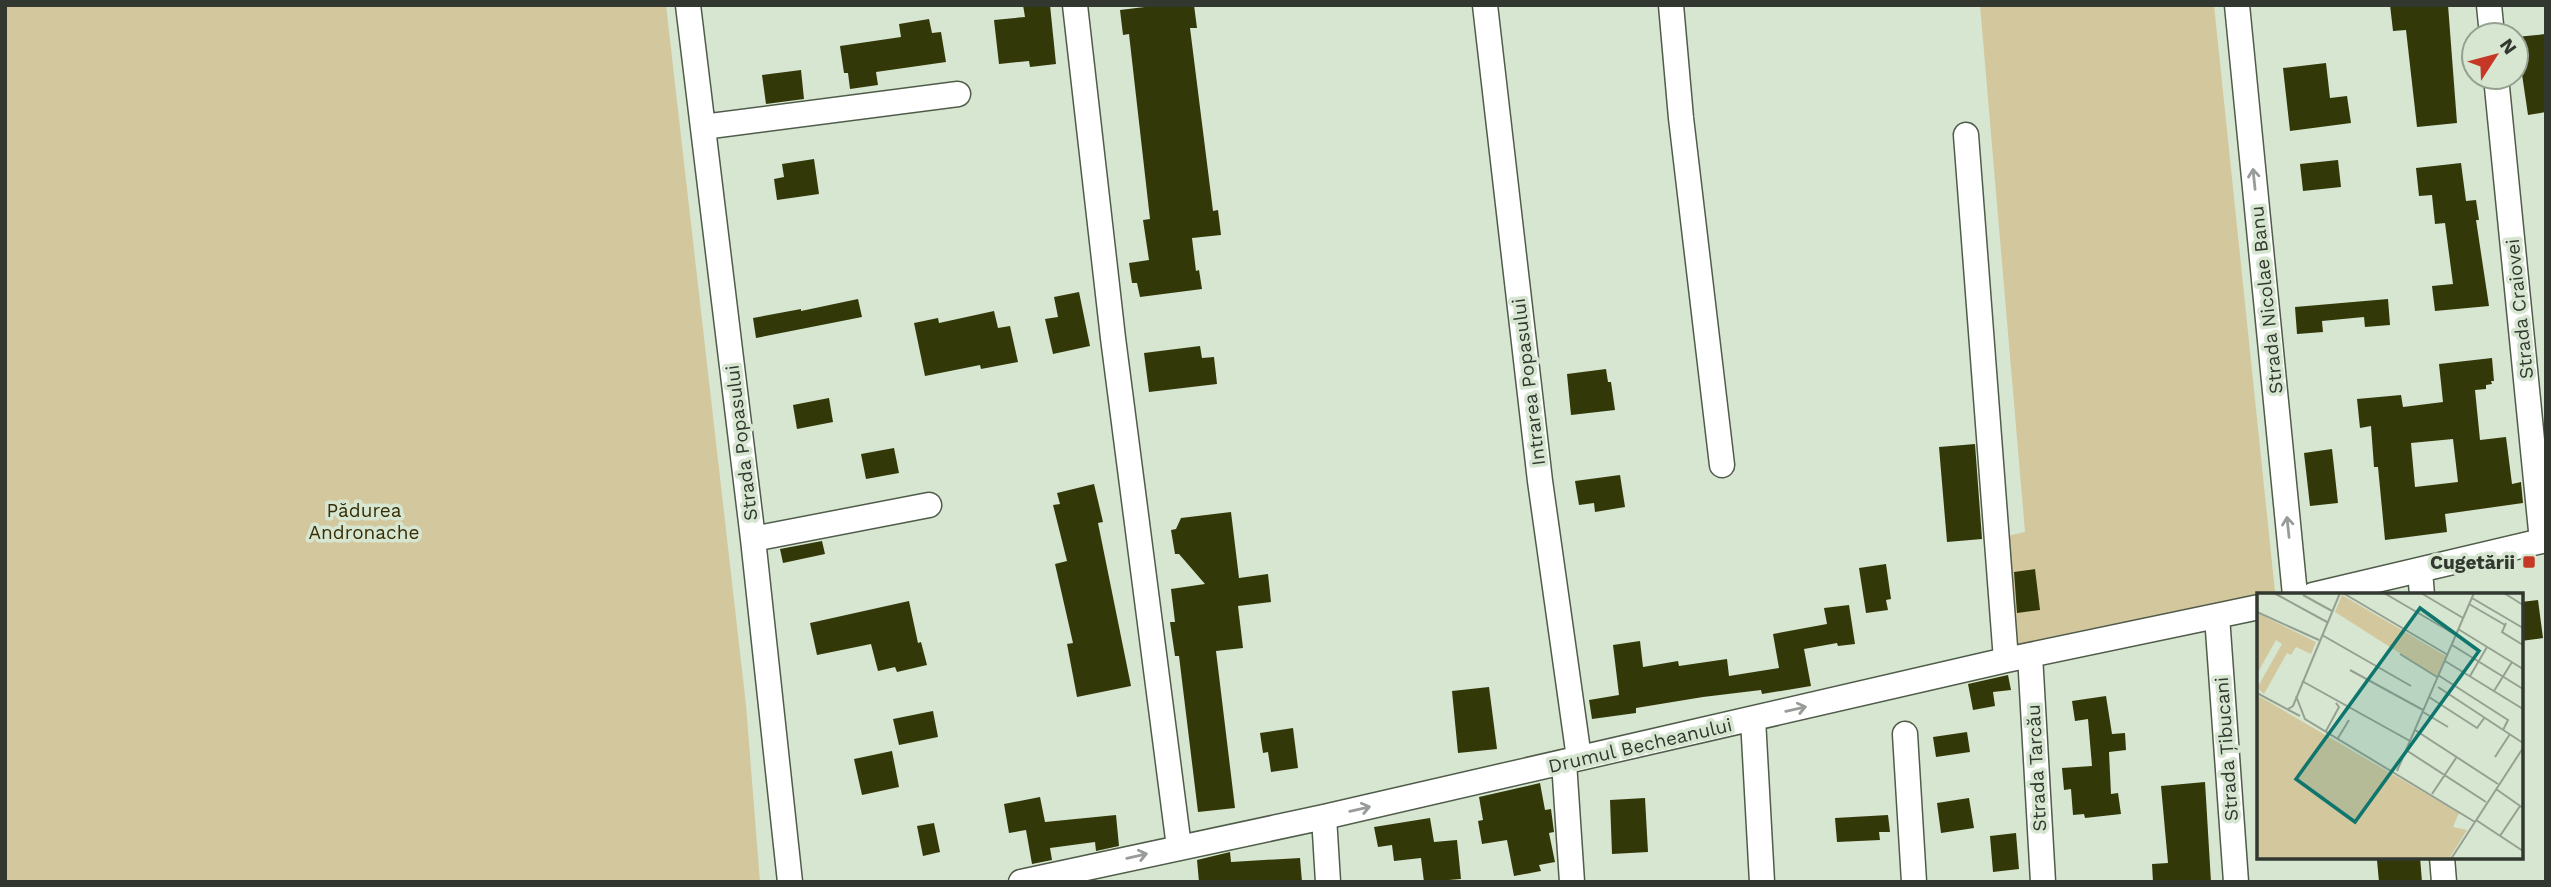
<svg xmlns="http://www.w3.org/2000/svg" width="2551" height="887" viewBox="0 0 2551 887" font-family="'Work Sans',sans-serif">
	<rect width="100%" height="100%" fill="#d7e6d1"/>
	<path fill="#d3c79e" d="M5,5H666L746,705L760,882H5Z
		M1980,5H2214L2275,592L2007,657L1999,538L2025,532Z"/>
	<path fill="#333809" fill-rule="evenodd" d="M1023,5H1050L1056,64L1030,67L1029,61L999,64L994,20L1025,17Z
		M1161,5H1194L1197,28H1190L1213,211L1218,210L1221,235L1192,238L1196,271L1199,270L1202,289L1140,297L1137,283H1132L1129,263L1149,260L1143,220L1150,219L1129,34L1123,35L1120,10Z
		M2390,5H2448L2457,123L2417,127L2406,30L2393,31Z
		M929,19L932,33L941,32L946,62L876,72L878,85L850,89L848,73H844L840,46L901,37L899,24Z
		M2546,34V112L2528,115L2519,54L2516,55V37Z
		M2326,63L2330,98L2347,96L2351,123L2290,131L2283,68Z
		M801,70L804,99L766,104L762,75Z
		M814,159L819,194L777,200L774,179L784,177L782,164Z
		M2338,160L2341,187L2303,191L2300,164Z
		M2461,163L2466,201L2476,200L2479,220H2476L2489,306L2435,311L2432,286L2453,284L2445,223L2435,224L2432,195L2419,196L2416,168Z
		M1079,292L1090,346L1053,354L1045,319L1058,317L1054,297Z
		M858,299L862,317L756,338L753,318L801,309V311Z
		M2388,299L2390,325L2365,327L2364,317L2322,321L2323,332L2297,334L2295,307Z
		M994,311L998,328L1010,326L1018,362L981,369L980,365L925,376L914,323L938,318L939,323Z
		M1200,346L1202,358L1214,357L1217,384L1149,392L1144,353Z
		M2492,358L2494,381H2491L2492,384L2486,385V389L2475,390L2480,440L2506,437L2512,484L2521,482L2523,503L2445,514L2447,532L2385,540L2378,467H2374L2371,426L2360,428L2357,399L2401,395L2403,407L2443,402L2439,364ZM2453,439L2458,482L2415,487L2411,443Z
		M1606,369L1608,382H1611L1615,410L1571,415L1567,374Z
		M829,398L833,422L797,429L793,405Z
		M1975,444L1982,539L1947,542L1939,447Z
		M894,448L899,473L866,479L861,454Z
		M2332,449L2338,503L2310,506L2304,453Z
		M1620,475L1625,507L1595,512L1594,503L1579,505L1575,481Z
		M1094,484L1103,522L1098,523L1131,686L1077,697L1067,644L1073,643L1055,564L1067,561L1053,505L1060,504L1057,493Z
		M1231,512L1239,578L1268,574L1271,602L1238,606L1243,648L1216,651L1235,808L1198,812L1179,656H1175L1170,622H1175L1171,589L1205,584L1179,554H1175L1171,530L1176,529L1181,518Z
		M822,541L825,554L783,563L780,549Z
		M1886,564L1891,599L1886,600L1888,610L1866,613L1859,568Z
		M2035,569L2040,610L2017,613L2014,572Z
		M2538,600L2543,638L2521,641V602Z
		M909,601L918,643L921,642L927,665L897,672L895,667L878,671L871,644L817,655L810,623Z
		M1849,605L1855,644L1838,646L1837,643L1804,649L1811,686L1762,694L1761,690L1703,697L1636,708V713L1592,719L1589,700L1619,695L1613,645L1640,641L1643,667L1678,661L1679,666L1727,659L1729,676L1779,668L1773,634L1827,624L1824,608Z
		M2008,675L2011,690L1993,692L1995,706L1973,710L1968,684Z
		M1489,687L1497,749L1458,753L1452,691Z
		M2106,696L2112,734L2125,733L2126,750L2109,752L2111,794L2118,793L2121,814L2085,818L2084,814L2073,815L2071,789L2064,790L2062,768L2092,766L2088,719L2075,721L2072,701Z
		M933,711L938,737L899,745L893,719Z
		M1293,728L1298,768L1271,772L1268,752L1263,753L1260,733Z
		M1967,732L1970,752L1936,757L1933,737Z
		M892,751L899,787L862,795L854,759Z
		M2205,782L2211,882H2153L2152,864L2168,863L2161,786Z
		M1540,783L1545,810L1551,809L1554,832L1549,833L1555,862L1539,865L1541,871L1514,876L1507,840L1482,844L1478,821L1483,820L1479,797Z
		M1040,797L1045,822L1116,815L1119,846L1096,851L1095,842L1050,848L1052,860L1032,864L1026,830L1009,833L1004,804Z
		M1645,798L1648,852L1612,854L1610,800Z
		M1969,798L1974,828L1941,833L1937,803Z
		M1888,815L1890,832H1879L1880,840L1837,842L1835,818Z
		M1430,818L1434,842L1457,840L1461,879L1424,882L1421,858L1394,861L1392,845L1378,847L1374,827Z
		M934,823L940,852L923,856L917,826Z
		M2016,833L2019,869L1993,872L1990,836Z
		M1230,852L1231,862L1300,858L1302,882H1199L1197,860Z
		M2410,857H2420L2422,882H2379L2377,860Z"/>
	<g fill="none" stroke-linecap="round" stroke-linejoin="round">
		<defs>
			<path id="minor" d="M688,5L753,539L790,882
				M1075,5L1113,338L1179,847
				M1485,5L1540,481L1579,758
				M1671,5L1681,118L1722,465
				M2237,5L2295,595
				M2489,5L2492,35
				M2496,77L2542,541
				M703,127L958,94
				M1966,135L2006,660
				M753,539L929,505
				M2420,571L2422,595
				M2313,595L2546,540
				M2217,616L2236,882
				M2030,655L2043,882
				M1753,719L1762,882
				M1905,734L1914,882
				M1564,762L1572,882
				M1324,817L1328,882
				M2442,857L2444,882
				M1021,882L1324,817L2006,660L2259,607"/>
		</defs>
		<use href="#minor" stroke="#505c4a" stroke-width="27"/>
		<use href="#minor" stroke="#fff" stroke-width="24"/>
	</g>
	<defs><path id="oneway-shaft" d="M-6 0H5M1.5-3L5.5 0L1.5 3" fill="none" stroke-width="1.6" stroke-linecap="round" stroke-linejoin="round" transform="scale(1.75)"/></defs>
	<g stroke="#989c98">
		<use href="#oneway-shaft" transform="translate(2254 179) rotate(-96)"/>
		<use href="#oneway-shaft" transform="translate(2288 527) rotate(-96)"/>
		<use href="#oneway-shaft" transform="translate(1796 709) rotate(-13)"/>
		<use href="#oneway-shaft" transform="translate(1360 809) rotate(-13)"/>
		<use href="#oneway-shaft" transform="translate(1137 856) rotate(-13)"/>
	</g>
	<rect fill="#c43825" stroke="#d7e6d1" stroke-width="2.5" x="2522" y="555" width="14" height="14" rx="3.5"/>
	<g text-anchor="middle" stroke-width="7" stroke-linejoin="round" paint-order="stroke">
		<g font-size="19" fill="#323830" stroke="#d7e6d1">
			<text transform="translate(2266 300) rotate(-96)" y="7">Strada Nicolae Banu</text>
			<text transform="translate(2519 309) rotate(-96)" y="7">Strada Craiovei</text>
			<text transform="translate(1528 382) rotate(-97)" y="7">Intrarea Popasului</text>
			<text transform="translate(741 443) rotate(-97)" y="7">Strada Popasului</text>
			<text transform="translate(1640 745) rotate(-13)" y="7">Drumul Becheanului</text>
			<text transform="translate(2226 749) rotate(-94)" y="7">Strada Țibucani</text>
			<text transform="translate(2036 768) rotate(-93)" y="7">Strada Tarcău</text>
		</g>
		<g font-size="19" fill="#392f06" stroke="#d7e6d1">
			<text x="364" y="517">Pădurea<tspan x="364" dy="22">Andronache</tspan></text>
		</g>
		<g font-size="19" font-weight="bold" fill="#323830" stroke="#d7e6d1" text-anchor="end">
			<text x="2515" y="569">Cugetării</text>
		</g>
	</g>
	<g transform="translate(2257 593)">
		<rect width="266" height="266" fill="#d7e6d1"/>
		<path d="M85,2L189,63L180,84L78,19ZM0,20L59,49L54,61L39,54L34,62L30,60L7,101L0,95L25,51L19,47L0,81ZM0,102L202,220L196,234L210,237L192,266H0Z" fill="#d3c79e"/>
		<path fill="none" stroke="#95a091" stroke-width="2" d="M17,0L70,29M86,0L191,62M127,0L199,42M164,0L206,25M247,0L266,12M46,2L75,18M215,5L266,35M212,11L248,32M0,19L62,47M249,30L245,39L266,52M201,36L266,76M65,42L154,93M195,52L266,96M143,61L180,84M188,68L266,116M93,77L166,117M181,82L251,127L246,137M213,83L230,54M45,88L153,148M181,94L266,150M237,98L255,69M0,100L43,123M39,103L48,126L218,229M172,104L220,135L228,124M31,116L36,113L83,0M166,119L191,134M158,137L241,191M69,138L82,114L79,110M81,145L92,127M149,157L229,209M238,164L253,141M140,178L217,0M239,196L266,215M175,201L199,165M219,227L266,258M243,243L263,213M194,266L266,155"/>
		<path fill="#0f766e" fill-opacity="0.15" stroke="#0f766e" stroke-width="3.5" d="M163,15L222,58L98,229L39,186Z"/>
		<rect width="266" height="266" fill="none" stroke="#323830" stroke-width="3.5"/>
	</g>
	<rect width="2551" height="887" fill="none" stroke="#323830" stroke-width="14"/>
	<g transform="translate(2495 56) rotate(54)"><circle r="33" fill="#d7e6d1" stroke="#95a091" stroke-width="2"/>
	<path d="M0-5L12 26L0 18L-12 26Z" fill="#c43825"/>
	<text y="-10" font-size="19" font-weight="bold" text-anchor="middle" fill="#323830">N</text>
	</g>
</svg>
